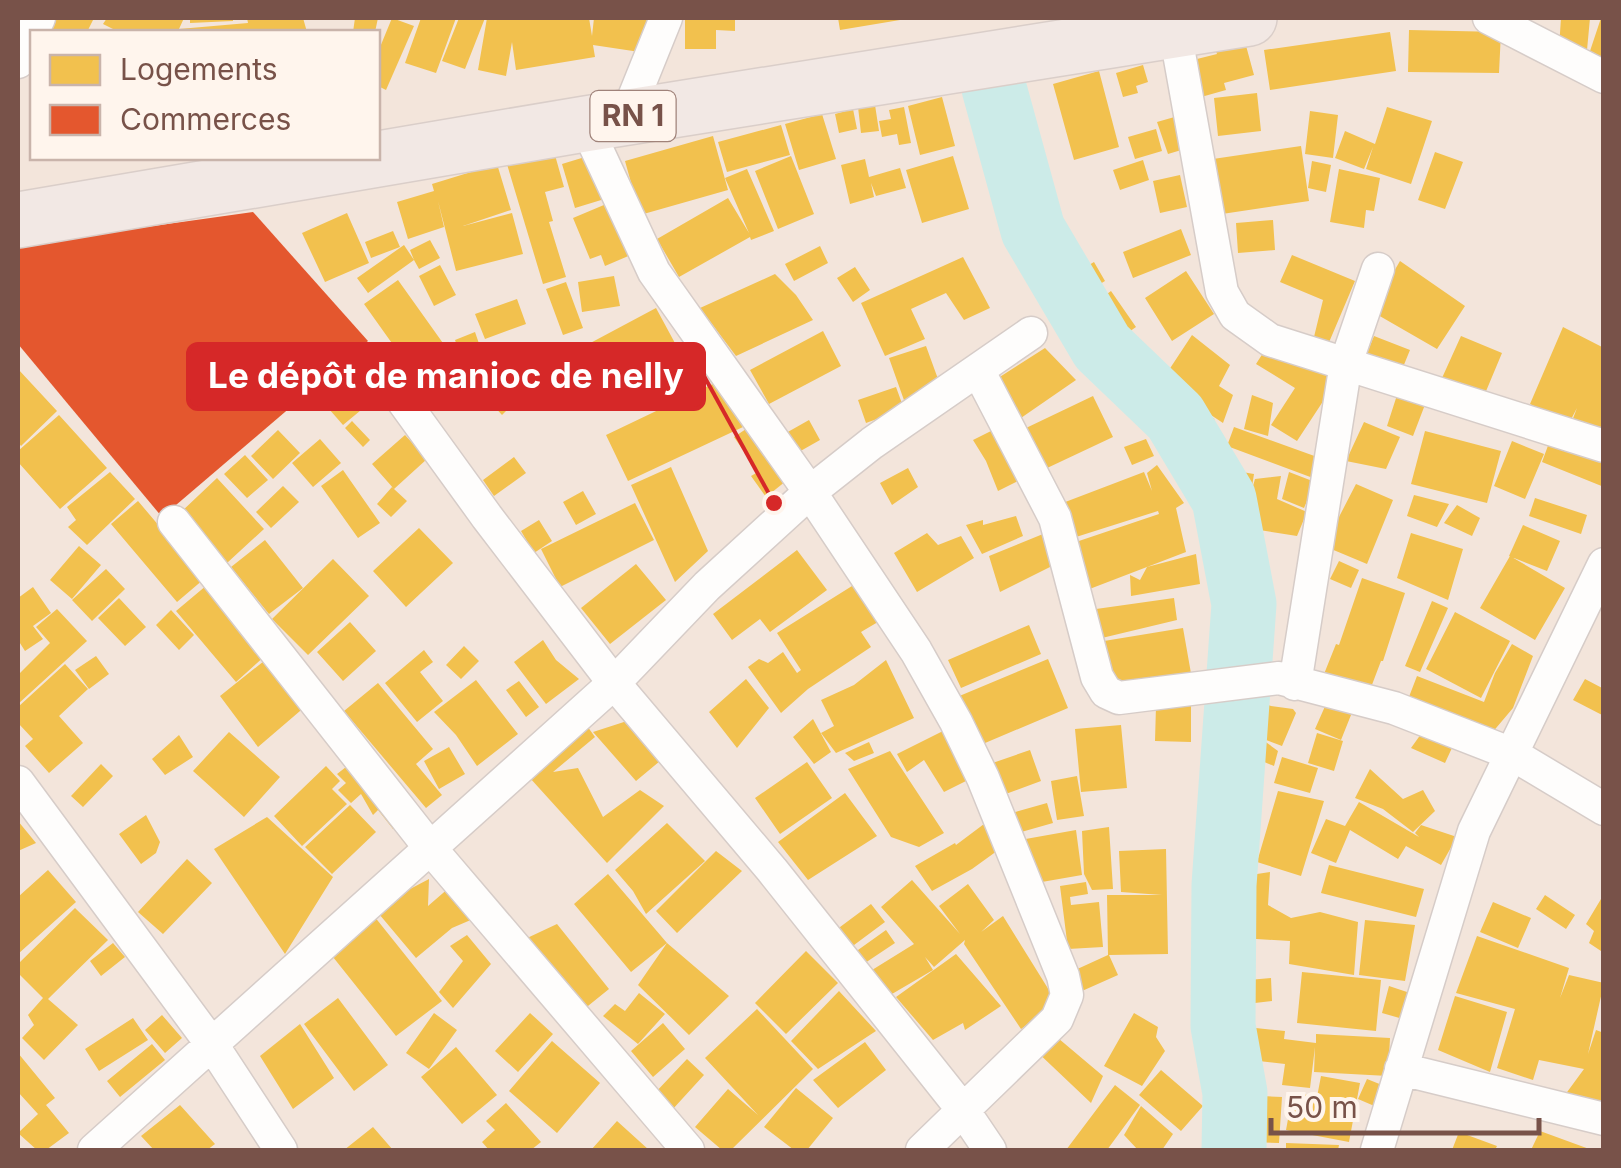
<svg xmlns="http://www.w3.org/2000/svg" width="1621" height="1168" viewBox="0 0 1621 1168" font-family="Inter,sans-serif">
	<rect width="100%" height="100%" fill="#f8f1eb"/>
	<path fill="#f3e5db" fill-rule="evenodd" d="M18,18H1603V1150H18ZM32,32H378V158H32Z"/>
	<path fill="#f2c14e" d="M56,18H94L87,32H49Z
		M107,18H184L179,29L248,23L247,18H303L307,32H113L115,30L103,24Z
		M190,18H233V21L190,23Z
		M355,18H378L375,32H353Z
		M392,18L414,26L386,90L378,86V52Z
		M421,18H456L436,73L405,63Z
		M459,18H485L465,69L442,61Z
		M487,18H589L592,36L594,18H658L653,54L593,45L595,57L516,70L512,42L506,76L478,70Z
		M685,18H735V31L716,30V49H685Z
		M838,18H900V20L840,30Z
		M1561,18H1590L1587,50L1559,48Z
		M1601,18H1604V58L1589,54Z
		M1409,30L1501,32L1499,73L1408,72Z
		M1390,32L1396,71L1270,90L1264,50Z
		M1245,42L1254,75L1224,83L1226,90L1194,99L1185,62L1217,54L1215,49Z
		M1143,65L1148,82L1136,86L1138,93L1123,97L1116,73Z
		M1099,71L1119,147L1074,160L1053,84Z
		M1257,93L1261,131L1218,136L1214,98Z
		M942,97L955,146L920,155L908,106Z
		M875,105L879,131L861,133L858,107Z
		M904,107L911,143L899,145L897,134L882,137L879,121L891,119L889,110Z
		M1387,107L1432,121L1411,184L1366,169L1373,147L1364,169L1335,158L1345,131L1375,144Z
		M853,109L857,129L839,133L835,114Z
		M1310,111L1338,115L1333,158L1305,154Z
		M822,114L836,159L799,170L785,124Z
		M1178,116L1188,148L1168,154L1157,122Z
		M781,125L790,155L727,172L718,142Z
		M1156,129L1162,151L1135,159L1128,137Z
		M713,136L728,190L640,215L625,161Z
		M1301,146L1309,201L1222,214L1213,159Z
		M553,148L564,187L545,192L553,221L549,222L566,277L543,284L506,161Z
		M1435,152L1463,162L1445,209L1418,200Z
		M598,153L611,197L575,208L562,164Z
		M791,156L814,214L778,229L755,171Z
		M953,156L969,209L922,223L906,170Z
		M865,159L869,177L900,168L906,188L876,196L871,183L874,197L850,204L841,165Z
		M1143,160L1149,180L1120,190L1113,170Z
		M1312,161L1331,165L1326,192L1308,188Z
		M497,164L511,210L463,226L512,213L523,254L456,271L438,201L444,227L408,239L397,202L434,191L432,184Z
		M747,169L774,231L751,240L750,237L679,277L657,239L728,198L749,233L725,178Z
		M1339,169L1380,178L1374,211L1366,210L1364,228L1330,222Z
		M1180,175L1187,207L1160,213L1153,181Z
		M611,202L633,254L605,266L601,255L590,259L573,218Z
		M347,213L369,263L325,282L302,233Z
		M1273,220L1275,250L1238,253L1236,223Z
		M1181,229L1191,255L1133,278L1123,252Z
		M393,231L400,247L371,258L365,242Z
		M430,240L440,258L419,269L414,260L368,293L357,278L404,245L414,260L410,250Z
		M820,246L828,263L794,281L785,264Z
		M1292,255L1355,281L1327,347L1313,341L1323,300L1280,282Z
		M963,257L990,308L964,320L946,293L911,309L925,339L885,356L861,303Z
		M1400,261L1465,306L1437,349L1371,311Z
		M1094,262L1105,281L1083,294L1072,275Z
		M440,265L456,295L434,306L419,276Z
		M855,267L870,290L853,302L837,278Z
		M1186,271L1214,314L1172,341L1145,298Z
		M775,274L796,295L813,320L736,356L700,308Z
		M614,276L620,306L582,312L578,282Z
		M398,280L450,353L416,377L364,304Z
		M566,282L583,328L563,335L546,289Z
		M1058,283L1087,321L1069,335L1040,296Z
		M1111,291L1136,327L1113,343L1088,308Z
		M517,299L526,324L485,339L475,314Z
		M656,308L676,345L643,364L653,377L612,401L581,348Z
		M1089,326L1107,353L1084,368L1066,341Z
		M1563,327L1604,348V423L1598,434L1572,421L1577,408L1568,425L1530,404Z
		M823,331L841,366L769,404L750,370Z
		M475,332L485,361L465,368L455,340Z
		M1192,335L1230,365L1219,386L1233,395L1223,423L1161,382Z
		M1374,336L1410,350L1401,372L1365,358Z
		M1461,336L1502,353L1484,396L1442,378Z
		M1272,339L1337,380L1297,441L1271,425L1295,388L1256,364Z
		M926,346L942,390L905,403L889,358Z
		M1045,348L1076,380L1018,420L995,380Z
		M18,369L57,411L21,446L18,442Z
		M370,375L384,391L343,425L329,409Z
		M721,380L743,427L628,481L606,435Z
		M492,384L512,405L502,415L482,393Z
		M896,387L904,409L866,423L858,400Z
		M1398,392L1426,402L1413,436L1387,426Z
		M1252,395L1273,403L1268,436L1244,429Z
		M1093,396L1113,437L1045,469L1026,428Z
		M1199,411L1206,421L1214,418L1215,425L1198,448L1209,462L1204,474L1164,449L1174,436L1187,446L1197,428L1188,420Z
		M59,415L107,468L60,509L18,462V451Z
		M809,420L820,440L797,453L786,433Z
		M352,421L370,440L363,447L345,428Z
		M1364,422L1400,437L1386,469L1346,461Z
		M749,427L786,481L766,497L751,476L758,472L734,437Z
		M999,427L1028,476L998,491L986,461L973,440Z
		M1234,427L1320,458L1313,478L1227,446Z
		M278,430L300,453L273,479L251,456Z
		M1425,431L1501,451L1487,503L1411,484Z
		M1553,432L1604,452V487L1542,462Z
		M405,435L427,459L394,489L407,501L391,517L377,504L392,487L394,489L372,464Z
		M320,439L341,463L313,487L292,463Z
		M1146,439L1154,456L1132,465L1124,447Z
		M1512,441L1544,454L1525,499L1494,486Z
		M245,455L268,480L247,498L224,474Z
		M514,457L526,473L494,496L483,480Z
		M1157,465L1184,503L1176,508L1186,552L1087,590L1070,544L1159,514L1158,511L1076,537L1060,504L1144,472L1152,491L1147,473Z
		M671,467L708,551L675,582L631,485Z
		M908,468L918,487L892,505L880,483Z
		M1224,469L1254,474L1251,493L1255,479L1281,476L1277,499L1307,512L1297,536L1241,527L1243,519L1214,516Z
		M343,470L380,523L358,538L321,486Z
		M110,472L135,499L87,545L68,527L76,520L67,507Z
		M1289,472L1315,482L1304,508L1282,499Z
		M217,478L264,529L227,563L180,513Z
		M1356,484L1393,500L1367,564L1324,546Z
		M283,486L299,502L271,528L256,512Z
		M583,491L596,514L576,525L563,502Z
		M1414,495L1449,504L1437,527L1407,516Z
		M1535,498L1587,515L1581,534L1529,516Z
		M138,501L204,579L177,602L111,524Z
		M635,503L654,540L560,587L541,549Z
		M1457,505L1480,518L1472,536L1444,523Z
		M1016,516L1023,536L982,554L966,525L983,520V525Z
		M539,520L552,541L534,553L521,531Z
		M1523,525L1560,541L1547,571L1509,556Z
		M419,528L453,563L406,607L373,571Z
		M927,533L938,545L961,536L974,558L917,592L894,553Z
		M1411,533L1463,549L1448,600L1397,578Z
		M1043,534L1058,563L1000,592L989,556Z
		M265,540L303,588L269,614L231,567Z
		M79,546L101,565L72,599L50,580Z
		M797,550L827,590L770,632L760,619L732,640L713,614Z
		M1196,554L1200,584L1131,596L1130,575L1140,580L1147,567Z
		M1510,556L1565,588L1535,640L1480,608Z
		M333,559L369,596L308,655L272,619Z
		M1339,561L1359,570L1351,588L1330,579Z
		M636,564L666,600L610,644L581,608Z
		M106,569L125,589L92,621L72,600Z
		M1362,578L1405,593L1383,661H1381L1370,690L1324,674L1336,644L1339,645Z
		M860,581L883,619L861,632L871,647L808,689L781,713L748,667L759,659L768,663L783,652L797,673L801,670L777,633Z
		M207,585L266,655L236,682L176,611Z
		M33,587L51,613L33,626L43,639L25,651L18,640V598Z
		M119,598L146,627L125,646L98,618Z
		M1174,598L1177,620L1081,643L1089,610Z
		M1432,601L1448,608L1420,672L1405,666Z
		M57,609L87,641L18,704V675L50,643L36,627Z
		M171,610L194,635L179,650L156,625Z
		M1455,612L1510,641L1481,698L1426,669Z
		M350,622L376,651L343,681L317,652Z
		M1029,625L1041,654L961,688L948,660Z
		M1183,628L1192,679L1112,693L1104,641Z
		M543,640L556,660L579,679L546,704L514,662Z
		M1512,644L1533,656L1513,708L1491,734L1407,702L1417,676L1484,702L1495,673Z
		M464,646L479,661L461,679L446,665Z
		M424,650L433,662L420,672L443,701L417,722L385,683Z
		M96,656L109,674L89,689L75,670Z
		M269,657L307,705L258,747L220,696Z
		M1048,659L1068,708L978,746L957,697Z
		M886,660L914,718L836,753L821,733L834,726L821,700L854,685Z
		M65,664L88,689L59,716L83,743L49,773L25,746L33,739L18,723V707Z
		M746,679L769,708L737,748L709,712Z
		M1585,679L1604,689V716L1573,700Z
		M476,680L518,734L477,766L456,735L434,712Z
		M519,681L539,707L526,717L506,690Z
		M378,683L433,749L416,764L442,795L426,808L344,711Z
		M1330,695L1355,705L1341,740L1315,729Z
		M1249,698L1271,706L1293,709L1296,713L1282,746L1256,736L1252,757L1234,748Z
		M1156,706H1191V742L1155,741Z
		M580,716L595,737L553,772L578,768L603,817L640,790L664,806L607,863L520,767Z
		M813,719L831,752L814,764L793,737Z
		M627,721L660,761L636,781L593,732Z
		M1121,725L1127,788L1081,792L1075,729Z
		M1426,727L1457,737L1445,763L1411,748Z
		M947,729L976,776L944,792L924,760L907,772L897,754Z
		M229,732L280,777L244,817L193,771Z
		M1317,733L1343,741L1334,771L1308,763Z
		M179,735L193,757L165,775L152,759Z
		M1263,740L1278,751L1274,766L1252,757Z
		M869,742L874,753L854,761L845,753Z
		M449,747L465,774L439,789L424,761Z
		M1030,750L1041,781L992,799L981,767Z
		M890,751L944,833L919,847L891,837L848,769Z
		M1282,757L1318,768L1310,793L1274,783Z
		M1220,761L1237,779L1263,789L1246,857L1207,845Z
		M807,762L832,798L780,834L755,798Z
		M101,764L113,776L83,807L71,796Z
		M326,766L340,781L332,789L347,804L302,846L274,816Z
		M346,767L359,781L401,823L393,829L378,810L373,815L361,794L351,803L338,790L346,783L337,774Z
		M1370,769L1403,799L1423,790L1435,811L1413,832L1383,809L1355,798Z
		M1077,776L1084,816L1057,820L1051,781Z
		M1278,791L1324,801L1301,876L1257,862Z
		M845,793L877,836L808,880L778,842Z
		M1359,802L1419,837L1415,833L1421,825L1457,837L1441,865L1406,846L1398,859L1350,830L1336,863L1311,853L1326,819L1345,826Z
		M1047,803L1053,823L1011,835L1005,815Z
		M350,805L376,832L332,874L305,847Z
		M146,815L160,842L156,853L141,864L119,834Z
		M267,817L333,877L285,954L214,849Z
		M18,821L36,843L18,851Z
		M988,821L1008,843L972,869L932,891L915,866L955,843L956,845Z
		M667,823L705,861L646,914L633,891L615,870Z
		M1109,827L1113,889L1092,890L1084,874L1082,831Z
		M1076,830L1082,875L1036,883L1020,840Z
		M1166,849L1168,954L1109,955L1118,975L1082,991L1073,971L1108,955L1107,895H1162L1121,892L1119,851Z
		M716,851L742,871L677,933L656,911Z
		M187,859L212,883L163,934L138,912Z
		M1205,863L1245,871L1240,893L1200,885Z
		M1329,865L1424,889L1416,917L1321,893Z
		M48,870L76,902L18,954V897Z
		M1270,872L1268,905L1291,918L1320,912L1358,922L1354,975L1289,964L1290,941L1241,938L1249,907L1244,876Z
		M608,874L667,943L631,972L574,904Z
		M429,879L428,906L450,887L473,919L452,928L416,958L374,908Z
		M912,880L960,934L939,906L968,884L994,920L981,932L1003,916L1057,1003L1021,1029L964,944L965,940L934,967L925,957L933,970L880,1001L864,975L914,944L881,907Z
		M1086,882L1088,894L1070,897L1071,905L1099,902L1103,947L1068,949L1060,886Z
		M1243,893L1240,944L1204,943V894Z
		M1604,894V953L1589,943L1594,931L1586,924Z
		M1545,895L1575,915L1566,929L1536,909Z
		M1493,902L1531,918L1518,948L1480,932Z
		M871,904L885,922L850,948L836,930Z
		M75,908L108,940L48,999L78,1025L44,1060L22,1038L34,1025L28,1015L43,998L18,973V964Z
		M374,916L442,1001L396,1036L329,952Z
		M1365,920L1415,925L1405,981L1359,975Z
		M557,924L609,989L583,1010L525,939Z
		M886,930L895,943L859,967L851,955Z
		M467,935L491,964L453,1008L439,992L463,961L450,946Z
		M1477,936L1569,968L1560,998L1569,975L1604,983L1588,1054L1596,1030L1604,1033V1106L1562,1099L1584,1069L1539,1060L1533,1080L1497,1068L1515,1009L1456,993Z
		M113,943L125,957L101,976L90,961Z
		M667,943L729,996L689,1035L638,985Z
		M806,951L838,983L786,1034L755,1003Z
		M956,954L1001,1006L965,1030L963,1023L933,1040L896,997Z
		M1302,972L1381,980L1376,1031L1297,1023Z
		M1271,978L1272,1001L1229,1006L1226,982Z
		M1389,986L1410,993L1403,1019L1382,1013Z
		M839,991L876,1031L818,1069L791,1041Z
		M639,993L665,1014L638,1044L603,1016L615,1004L625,1011Z
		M1455,996L1507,1012L1490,1072L1438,1050Z
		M338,998L388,1065L354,1091L304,1024Z
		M757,1009L813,1069L731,1150H722L695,1127L728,1089L758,1115L705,1058Z
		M434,1013L457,1030L429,1069L406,1053Z
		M530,1013L553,1034L518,1072L495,1051Z
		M1134,1013L1158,1027L1156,1037L1165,1051L1142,1086L1104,1066Z
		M162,1015L182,1038L165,1053L145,1030Z
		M133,1018L148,1040L99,1071L85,1049Z
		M663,1023L685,1049L653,1077L631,1051Z
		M1209,1023L1285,1031L1284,1039L1316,1043V1034L1390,1038L1388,1076L1314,1072L1315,1047L1310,1088L1282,1085L1285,1064L1205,1055Z
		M300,1024L334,1078L293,1109L260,1056Z
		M1052,1033L1103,1076L1091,1103L1033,1048Z
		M552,1041L600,1083L557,1133L509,1091Z
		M865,1042L886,1070L838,1108L813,1080Z
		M152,1044L165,1060L120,1097L107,1081Z
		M456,1047L497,1095L462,1124L421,1077Z
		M18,1053L55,1098L46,1105L69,1133L46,1150H37L18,1133L38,1114L18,1092Z
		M687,1059L704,1075L672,1110L654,1094Z
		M1161,1070L1203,1106L1181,1131L1139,1095Z
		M1321,1076L1360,1083L1349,1142L1286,1130L1293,1092L1317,1097Z
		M1367,1079L1387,1087L1379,1108L1358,1099Z
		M1115,1085L1140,1105L1107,1150H1066Z
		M796,1088L833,1118L807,1150H794L764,1127Z
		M1220,1094L1282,1097L1279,1143L1217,1141Z
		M506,1103L541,1142L531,1150H489L482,1142L495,1130L486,1121Z
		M180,1105L215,1144L207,1150H154L141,1136Z
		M1141,1106L1173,1134L1162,1150H1138L1124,1135Z
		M617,1121L649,1150H591Z
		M373,1127L393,1150H344Z
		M1540,1131L1592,1150H1531Z
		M1459,1132L1497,1146L1495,1150H1452Z
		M1286,1143L1339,1145L1338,1150H1286Z"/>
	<path fill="#e4572e" d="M253,212L368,341L162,517L18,344V245Z"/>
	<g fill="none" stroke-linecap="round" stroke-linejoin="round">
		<path stroke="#ccebe8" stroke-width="65" d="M994,88L1033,230L1102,347L1175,417L1224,499L1244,604L1224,885L1223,1026L1235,1093L1234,1150"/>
		<defs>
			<path id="minor" d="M1489,18L1604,77
				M1175,31L1222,292L1235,315L1270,340L1604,446
				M18,62L39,18
				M626,117L666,18
				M585,124L654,272L810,492L916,651L956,722L983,778L1063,976L1067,995L1057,1019L922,1150
				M978,370L1055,518L1097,677L1106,692L1119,698L1279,678L1394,708L1512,754L1604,809
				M382,372L487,517L614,683L772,870L963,1110L990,1150
				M174,522L431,849L688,1150
				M1295,684L1346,363L1378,269
				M18,782L213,1046L281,1150
				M1401,1069L1604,1119
				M94,1150L614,683L707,586L810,492L872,443L1031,333
				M1377,1150L1474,831L1604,564"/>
			<path id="trunk" d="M18,220L585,124L1249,18"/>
		</defs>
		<use href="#minor" stroke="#d6ccc8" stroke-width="35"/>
		<use href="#trunk" stroke="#dacec9" stroke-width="58"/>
		<use href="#minor" stroke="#fefdfc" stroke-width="32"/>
		<use href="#trunk" stroke="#f2e8e4" stroke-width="55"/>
	</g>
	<g text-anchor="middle" stroke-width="10" stroke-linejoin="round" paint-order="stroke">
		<rect fill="#fff5ed" stroke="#a0837a" stroke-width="2.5" x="590.5" y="91" width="85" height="50" rx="8"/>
		<g font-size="30" font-weight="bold" fill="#785249">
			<text x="633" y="126">RN 1</text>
		</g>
	</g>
	<path fill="none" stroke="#d62828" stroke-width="4" d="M774 503L704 376"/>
	<circle fill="#d62828" stroke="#fff5ed" stroke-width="4" cx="774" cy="503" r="10"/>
	<rect fill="#d62828" stroke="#d62828" stroke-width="4" x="188" y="344" width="516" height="65" rx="10"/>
	<g font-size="35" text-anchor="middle" font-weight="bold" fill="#fff">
		<text x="446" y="388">Le dépôt de manioc de nelly</text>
	</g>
	<rect width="1621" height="1168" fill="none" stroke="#785249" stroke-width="40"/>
	<rect x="30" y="30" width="350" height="130" fill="#fff5ed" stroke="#c9b4ab" stroke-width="2.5"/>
	<rect x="50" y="55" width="50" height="30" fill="#f2c14e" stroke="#c9b4ab" stroke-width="2.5"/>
	<text x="120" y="80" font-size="30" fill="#785249">Logements</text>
	<rect x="50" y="105" width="50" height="30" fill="#e4572e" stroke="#c9b4ab" stroke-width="2.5"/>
	<text x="120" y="130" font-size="30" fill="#785249">Commerces</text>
	<path d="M1271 1118v15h268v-15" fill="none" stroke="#785249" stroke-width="5"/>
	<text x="1286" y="1118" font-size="30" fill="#785249" stroke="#fff5ed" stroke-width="8" paint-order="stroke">50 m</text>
</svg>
